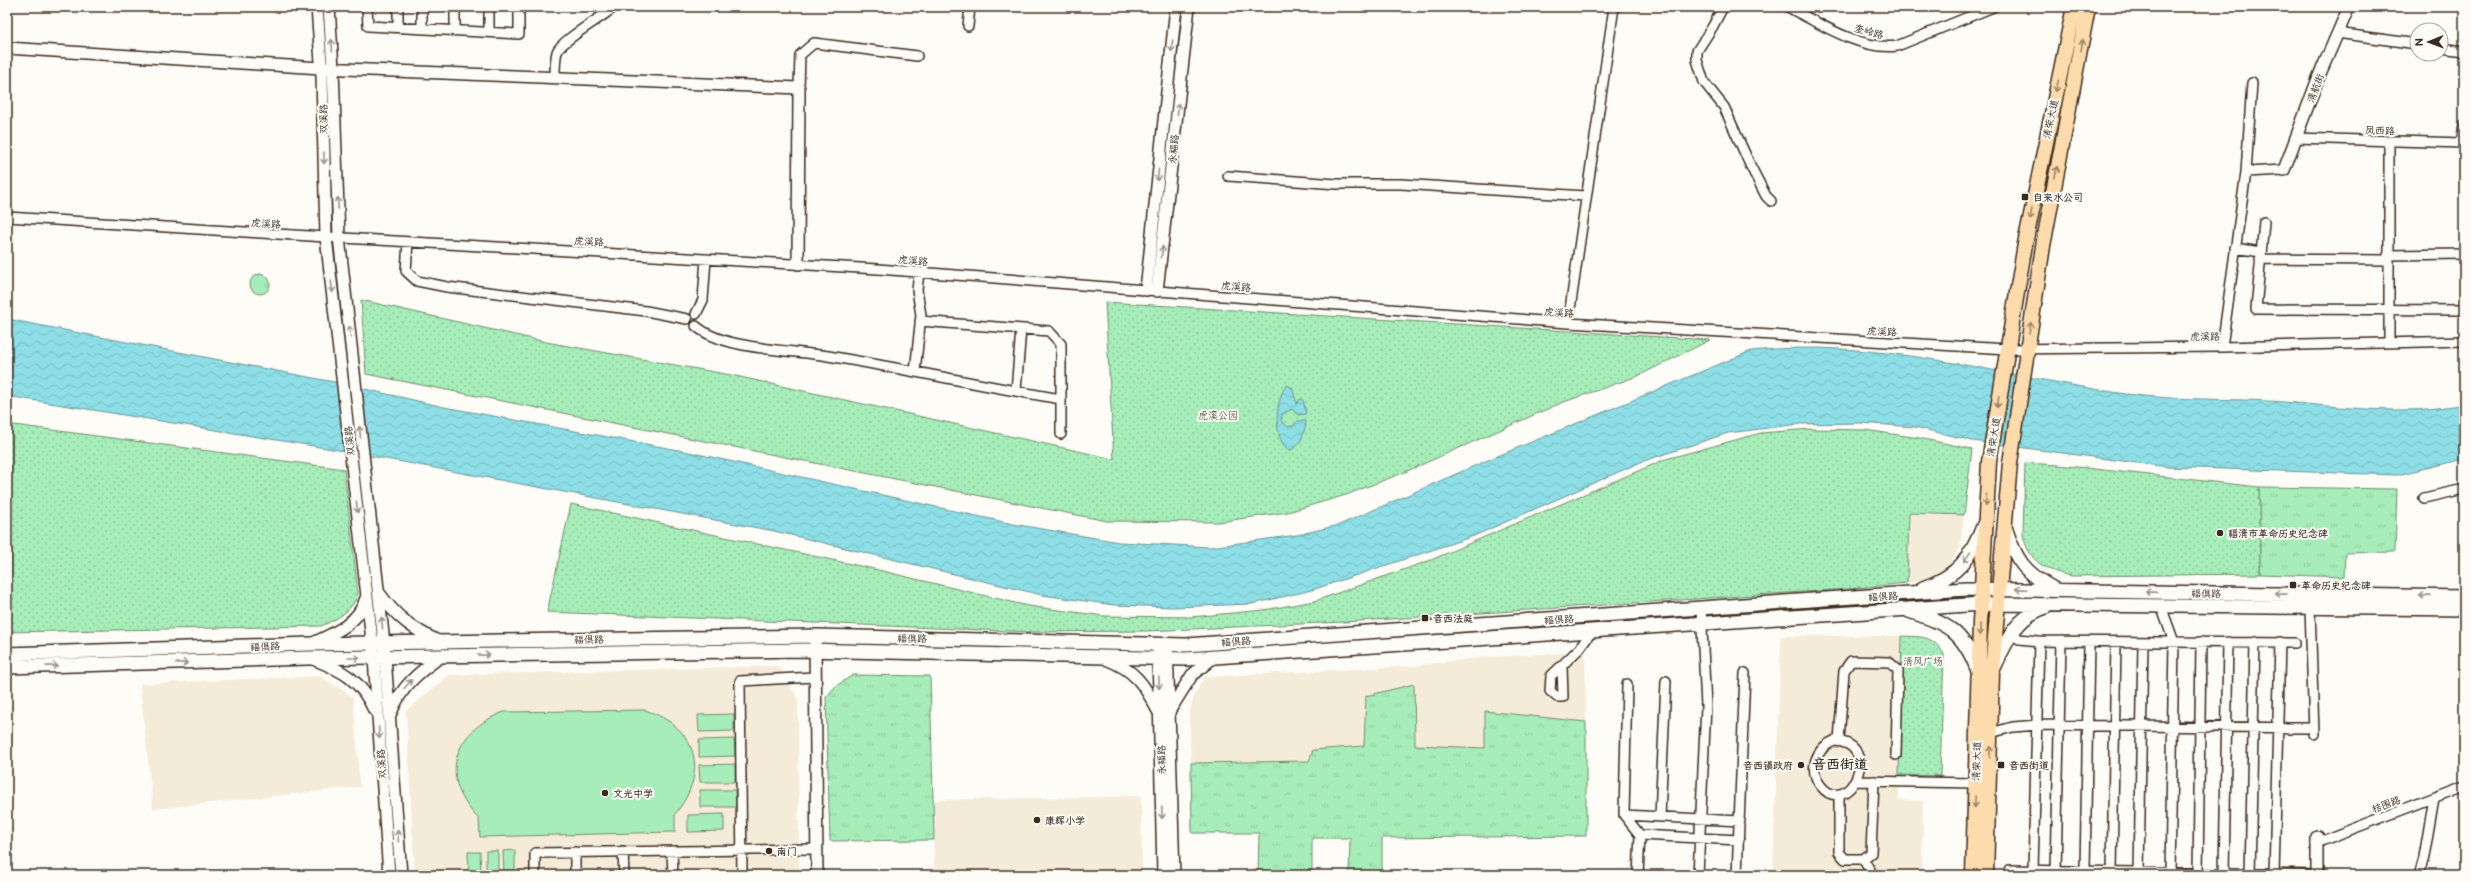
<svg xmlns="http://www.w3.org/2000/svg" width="2471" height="882" viewBox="0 0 2471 882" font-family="'Balsamiq Sans','LXGW WenKai TC',sans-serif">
	<defs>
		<pattern id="grass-tufts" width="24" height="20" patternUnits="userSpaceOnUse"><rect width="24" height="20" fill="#a7edb9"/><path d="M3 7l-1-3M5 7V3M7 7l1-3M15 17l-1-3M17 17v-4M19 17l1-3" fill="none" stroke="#91cb9f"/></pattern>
		<pattern id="park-dots" width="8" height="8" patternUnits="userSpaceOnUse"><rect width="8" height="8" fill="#a7edb9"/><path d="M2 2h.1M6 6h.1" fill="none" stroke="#91cb9f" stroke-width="1.8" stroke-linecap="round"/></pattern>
		<pattern id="water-waves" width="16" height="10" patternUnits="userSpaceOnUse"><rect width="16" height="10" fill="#8ddee6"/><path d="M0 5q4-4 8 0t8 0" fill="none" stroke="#7bbfc5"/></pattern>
	</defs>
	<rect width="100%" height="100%" fill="#fdfcf7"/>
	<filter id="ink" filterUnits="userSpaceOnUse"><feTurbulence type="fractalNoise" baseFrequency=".025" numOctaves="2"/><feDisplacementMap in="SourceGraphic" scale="8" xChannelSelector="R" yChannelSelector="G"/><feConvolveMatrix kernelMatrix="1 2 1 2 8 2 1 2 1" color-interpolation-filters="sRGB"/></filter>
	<g filter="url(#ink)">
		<path fill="#f5ebd9" d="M1909,513L1964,515L1960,548L1945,572L1928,580L1907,583Z
			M1781,636H1902L1899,800L1923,801L1922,875H1773Z
			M1585,652L1586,722L1485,711V748L1415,745L1366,696L1364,746L1313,750L1309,761L1191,763L1189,715L1194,696L1204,677L1413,666L1485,657Z
			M779,666L798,699L799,875H415L406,711L449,675Z
			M320,676L353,697L360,787L153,809L140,684Z
			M1141,796L1142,875H934L933,800Z"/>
		<path fill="url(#grass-tufts)" stroke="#718c6c" d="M250 284a10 10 0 1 1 20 0a10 10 0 1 1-20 0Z
			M2259,487L2397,489L2395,552L2345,553L2344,577L2260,574Z
			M853,675L930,676L934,840L830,841L826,697L836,686Z
			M1414,684L1415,745L1485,748V711L1586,722V836L1382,838V875H1349L1350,838H1312V875H1258L1259,833H1192L1191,763L1309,761L1313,750L1364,746L1366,696Z"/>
		<path fill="url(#park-dots)" stroke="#718c6c" d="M361,300L546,342L731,375L1114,459L1105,302L1710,340L1638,376L1561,403L1405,472L1346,495L1288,512L1218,522L1107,521L366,374Z
			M7,424L344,469L358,594C352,611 338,619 321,626L7,632Z
			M1811,429L1865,430L1919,438L1972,449L1964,515L1909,513L1907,583L1848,589L1344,622L1147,631L1032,632L547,612L571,504L874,569L1028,606L1104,616L1191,617L1264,610L1315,601L1431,560L1666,459L1761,433Z
			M2025,463L2058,465L2259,487L2260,574L2072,576C2046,571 2028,562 2023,534Z
			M1902,636C1923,637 1932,635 1944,654L1940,776L1899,775Z"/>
		<path fill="#a7edb9" stroke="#718c6c" d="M645,710C697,727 710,771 675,814V832L480,837L479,819C438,779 452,731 504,712Z
			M734,714V731L699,732L698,715Z
			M734,739L735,756L699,757V740Z
			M735,764V782H700L699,765Z
			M700,790H735L736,807H700Z
			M724,814V831L688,832V815Z
			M515,850V873H504L503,851Z
			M486,851H498V874H486Z
			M468,852H480L481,874H469Z"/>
		<path fill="url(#water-waves)" stroke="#6c9696" d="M7,319L334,382L444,407L684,451L1013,524L1119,542L1210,547L1297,535L1339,525L1488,460L1751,351C1878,337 2001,376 2126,394C2178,401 2232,398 2284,402C2344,407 2405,416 2464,404V459L2397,475L2167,467L1973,441L1915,427L1860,423L1800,424L1728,433L1641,462L1474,536L1312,590L1252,604L1173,607L1114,605L1042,595L774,531L338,450L7,396Z
			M1287,385L1292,388L1297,404L1300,399L1303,400L1306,414L1298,415L1292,409L1282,414L1281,421L1288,427L1293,426L1298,421H1306C1305,431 1301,447 1290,450C1272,443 1275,397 1287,385Z"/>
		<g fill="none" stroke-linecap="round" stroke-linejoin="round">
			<defs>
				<path id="minor" d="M367,7L368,26L519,34V7
					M398,7V27
					M422,7V29
					M455,7V30
					M489,7V32
					M1723,7L1713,26L1697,51V60L1704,82L1724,107L1751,167L1766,196L1771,201
					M1788,7C1818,23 1862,51 1897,46L1993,7
					M968,26L970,7
					M2337,33L2417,44
					M2441,48L2464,51
					M555,77C555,69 555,59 557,52C561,40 602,18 614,7
					M799,88L800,55L814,43L917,56
					M2295,138L2464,143
					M2461,143L2464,125
					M2246,172L2252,83
					M1228,176L1337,184H1401L1585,196
					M7,217L326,237L878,269L1568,323L2007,349L2222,347L2464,341
					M2264,222L2256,309L2464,310
					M408,242L406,271L417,281L447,287L646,311L687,319
					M2235,248L2261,252
					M2388,255L2464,254
					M2260,259L2388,260
					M696,314L703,300L706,259
					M920,321L1049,331L1061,344V434
					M1568,323L1614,7
					M696,326C723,350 793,350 828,356C906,369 983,386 1061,399
					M2389,343V141
					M2222,347L2246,172L2284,170
					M915,372L921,315L917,290L919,272
					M1016,391L1021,329
					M2424,498L2464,489
					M2161,606L2174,642L2170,875
					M2310,607L2314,734
					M2012,633L2019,639L2039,641
					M1562,666L1563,697H1557L1550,691L1551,676L1580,648L1592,631
					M1627,684L1624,815L1640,835L1638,875
					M1990,733L2013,727L2038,725L2313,728
					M1834,741C1885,743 1848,820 1821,786C1808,770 1816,748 1834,741Z
					M1839,741L1844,671L1851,661L1889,662L1898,670L1896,755
					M1856,781L1976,783
					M1839,794V852L1845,859H1863L1871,853L1874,781
					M1624,815L1740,821
					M1660,817L1666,681
					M1640,835L1739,840
					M2316,843L2464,786
					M623,851L624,875
					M672,851L673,875
					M1863,859L1873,875
					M2009,870L2317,875
					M2056,871L2061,641
					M2085,871L2089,642
					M2112,872L2116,642
					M2139,872L2143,642
					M535,875V853L817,849
					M575,875V852
					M742,875L740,681L815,677
					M1698,875L1706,706L1701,609
					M1737,875L1745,673
					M2030,875L2033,870L2039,641L2295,643
					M2198,875L2201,642
					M2224,875L2228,642
					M2250,875L2255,642
					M2274,875L2280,642
					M2419,875L2424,857L2434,798"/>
				<path id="tertiary" d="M317,7L322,76L326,237L374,658L389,875
					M329,7L333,68L339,237L384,643L401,875
					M7,48L321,68L799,88L798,264
					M2284,170L2319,76L2349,7
					M1146,290L1176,7
					M1157,291L1189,7
					M380,594C396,617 414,630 440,642
					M815,636L817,875
					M313,643C335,633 359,623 366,598
					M1167,644L1174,875
					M1158,651L1163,875
					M313,659C342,670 361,680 374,710
					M1106,659C1135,670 1144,684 1158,711
					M1170,710L1192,675L1214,657
					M391,713C401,686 420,671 443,655
					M2317,836V875"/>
				<path id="secondary" d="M2005,527C2015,559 2024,573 2054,589
					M1923,588C1958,576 1971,558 1984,524
					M1909,611C1948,624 1963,631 1978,671
					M7,654L310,644L815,636L1186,645L1966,589L2464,597
					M7,667L308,658L805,650L1186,659L1981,604L2464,609
					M1994,668C2006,642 2016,616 2046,607"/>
				<path id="primary" d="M1973,875L1980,622L1989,462L2025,244L2074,7
					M1986,875L1992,672L2010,463L2043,246L2088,7"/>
			</defs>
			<use href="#minor" stroke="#3b2a1e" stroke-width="12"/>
			<use href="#tertiary" stroke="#3b2a1e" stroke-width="14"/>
			<use href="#secondary" stroke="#3b2a1e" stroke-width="16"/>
			<use href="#primary" stroke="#3b2a1e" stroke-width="17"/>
			<use href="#minor" stroke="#fdfcf7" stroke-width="9"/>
			<use href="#tertiary" stroke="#fdfcf7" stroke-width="11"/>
			<use href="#secondary" stroke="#fdfcf7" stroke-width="13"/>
			<use href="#primary" stroke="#fedbac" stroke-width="14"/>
		</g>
		<defs><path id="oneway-shaft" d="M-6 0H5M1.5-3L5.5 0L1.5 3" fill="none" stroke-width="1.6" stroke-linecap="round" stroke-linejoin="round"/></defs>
		<g stroke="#9c938a">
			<use href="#oneway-shaft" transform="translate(332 45) rotate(-94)"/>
			<use href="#oneway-shaft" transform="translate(1172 46) rotate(96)"/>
			<use href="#oneway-shaft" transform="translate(1178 109) rotate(-84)"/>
			<use href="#oneway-shaft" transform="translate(324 158) rotate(89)"/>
			<use href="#oneway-shaft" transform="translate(1158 175) rotate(96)"/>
			<use href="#oneway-shaft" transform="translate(338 203) rotate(-92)"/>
			<use href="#oneway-shaft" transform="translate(1162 252) rotate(-84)"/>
			<use href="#oneway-shaft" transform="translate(332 287) rotate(83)"/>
			<use href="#oneway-shaft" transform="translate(350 332) rotate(-97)"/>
			<use href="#oneway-shaft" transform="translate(360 432) rotate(-95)"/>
			<use href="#oneway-shaft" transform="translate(357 507) rotate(84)"/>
			<use href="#oneway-shaft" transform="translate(1967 557) rotate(125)"/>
			<use href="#oneway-shaft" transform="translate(2021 589) rotate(-178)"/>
			<use href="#oneway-shaft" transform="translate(2151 592) rotate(-179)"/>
			<use href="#oneway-shaft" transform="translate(2281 594) rotate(-179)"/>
			<use href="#oneway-shaft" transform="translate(2425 596) rotate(-179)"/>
			<use href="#oneway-shaft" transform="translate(382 623) rotate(-96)"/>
			<use href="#oneway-shaft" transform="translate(484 655) rotate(-1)"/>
			<use href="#oneway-shaft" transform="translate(354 658)"/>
			<use href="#oneway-shaft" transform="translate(182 663) rotate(-2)"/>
			<use href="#oneway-shaft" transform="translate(52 666) rotate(-1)"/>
			<use href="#oneway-shaft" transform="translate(1159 683) rotate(89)"/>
			<use href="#oneway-shaft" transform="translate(408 684) rotate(-48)"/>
			<use href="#oneway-shaft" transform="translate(379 733) rotate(86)"/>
			<use href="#oneway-shaft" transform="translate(1162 813) rotate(89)"/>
			<use href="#oneway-shaft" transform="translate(398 836) rotate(-94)"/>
		</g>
		<g stroke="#9c8265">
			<use href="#oneway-shaft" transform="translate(2082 45) rotate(-80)"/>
			<use href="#oneway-shaft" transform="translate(2057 86) rotate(103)"/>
			<use href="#oneway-shaft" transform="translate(2056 172) rotate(-79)"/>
			<use href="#oneway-shaft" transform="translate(2031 214) rotate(101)"/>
			<use href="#oneway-shaft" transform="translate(2030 328) rotate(-81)"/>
			<use href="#oneway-shaft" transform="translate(1998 402) rotate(99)"/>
			<use href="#oneway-shaft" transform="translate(1986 500) rotate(94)"/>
			<use href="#oneway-shaft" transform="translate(1980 630) rotate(92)"/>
			<use href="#oneway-shaft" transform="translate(1990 752) rotate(-88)"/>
			<use href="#oneway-shaft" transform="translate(1975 802) rotate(92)"/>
		</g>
	</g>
	<g fill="#3b2a1e" stroke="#fdfcf7" stroke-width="1.5">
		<rect x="2021" y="193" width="8" height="8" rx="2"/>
		<circle cx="2220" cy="533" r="4"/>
		<rect x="2289" y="581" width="8" height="8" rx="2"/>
		<rect x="1421" y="614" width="8" height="8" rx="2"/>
		<circle cx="1801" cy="765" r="4"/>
		<rect x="1997" y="761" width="8" height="8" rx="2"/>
		<circle cx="605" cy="793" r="4"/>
		<circle cx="1037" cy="820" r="4"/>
		<circle cx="769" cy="851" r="4"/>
	</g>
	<g text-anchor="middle" stroke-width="4" stroke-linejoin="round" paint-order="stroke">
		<g font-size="10" fill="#3b2a1e" stroke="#fdfcf7">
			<text transform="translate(1869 31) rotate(15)" y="4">奎岭路</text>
			<text transform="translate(2315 88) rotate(-69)" y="4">清航街</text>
			<text transform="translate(323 119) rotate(-91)" y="4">双溪路</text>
			<text transform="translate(2050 119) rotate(-78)" y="4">清荣大道</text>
			<text transform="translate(2380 130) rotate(2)" y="4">凤西路</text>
			<text transform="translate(1173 149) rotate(-84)" y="4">永福路</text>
			<text transform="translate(266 223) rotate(4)" y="4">虎溪路</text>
			<text transform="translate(589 241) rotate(3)" y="4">虎溪路</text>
			<text transform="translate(913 260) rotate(5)" y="4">虎溪路</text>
			<text transform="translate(1236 286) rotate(5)" y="4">虎溪路</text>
			<text transform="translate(1559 312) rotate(4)" y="4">虎溪路</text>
			<text transform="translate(1882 331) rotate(3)" y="4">虎溪路</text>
			<text transform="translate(2205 336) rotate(-1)" y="4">虎溪路</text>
			<text transform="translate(1993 437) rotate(-81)" y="4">清荣大道</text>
			<text transform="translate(349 441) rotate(-96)" y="4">双溪路</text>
			<text transform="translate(2206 593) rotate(1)" y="4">福俱路</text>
			<text transform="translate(1883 596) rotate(-4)" y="4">福俱路</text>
			<text transform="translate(1559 619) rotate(-4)" y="4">福俱路</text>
			<text transform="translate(912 638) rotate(1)" y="4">福俱路</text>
			<text transform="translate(589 639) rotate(-1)" y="4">福俱路</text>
			<text transform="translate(1236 641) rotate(-4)" y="4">福俱路</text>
			<text transform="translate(265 646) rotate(-2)" y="4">福俱路</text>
			<text transform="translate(1161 760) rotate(-91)" y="4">永福路</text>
			<text transform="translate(1976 761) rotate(-88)" y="4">清荣大道</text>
			<text transform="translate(381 764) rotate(-94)" y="4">双溪路</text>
			<text transform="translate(2386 804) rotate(-21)" y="4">桔围路</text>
		</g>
		<g font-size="10" font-weight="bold" fill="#3b2a1e" stroke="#fdfcf7" text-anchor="start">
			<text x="2033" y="201">自来水公司</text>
			<text x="2228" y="537">福清市革命历史纪念碑</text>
			<text x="2301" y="589">革命历史纪念碑</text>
			<text x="1433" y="622">音西法庭</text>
			<text x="1793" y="769" text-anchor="end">音西镇政府</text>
			<text x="2009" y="769">音西街道</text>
			<text x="613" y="797">文光中学</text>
			<text x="1045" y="824">康辉小学</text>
			<text x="777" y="855">南门</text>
		</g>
		<g font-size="10" fill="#565b45" stroke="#fdfcf7">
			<text x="1218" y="419">虎溪公园</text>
			<text x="1923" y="665">清风广场</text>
		</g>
		<g font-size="14" font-weight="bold" fill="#3b2a1e" stroke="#fdfcf7">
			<text x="1840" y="769">音西街道</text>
		</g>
	</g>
	<rect width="2471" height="882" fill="none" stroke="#fdfcf7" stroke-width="24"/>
	<rect x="12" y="12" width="2447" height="858" fill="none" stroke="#3b2a1e" stroke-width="1.5" filter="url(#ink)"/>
	<g transform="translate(2429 42) rotate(269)"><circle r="19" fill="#fdfcf7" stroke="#afa8a0"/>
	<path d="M0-3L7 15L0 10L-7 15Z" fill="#3b2a1e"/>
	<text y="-6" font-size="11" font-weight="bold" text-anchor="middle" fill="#3b2a1e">N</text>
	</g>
</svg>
